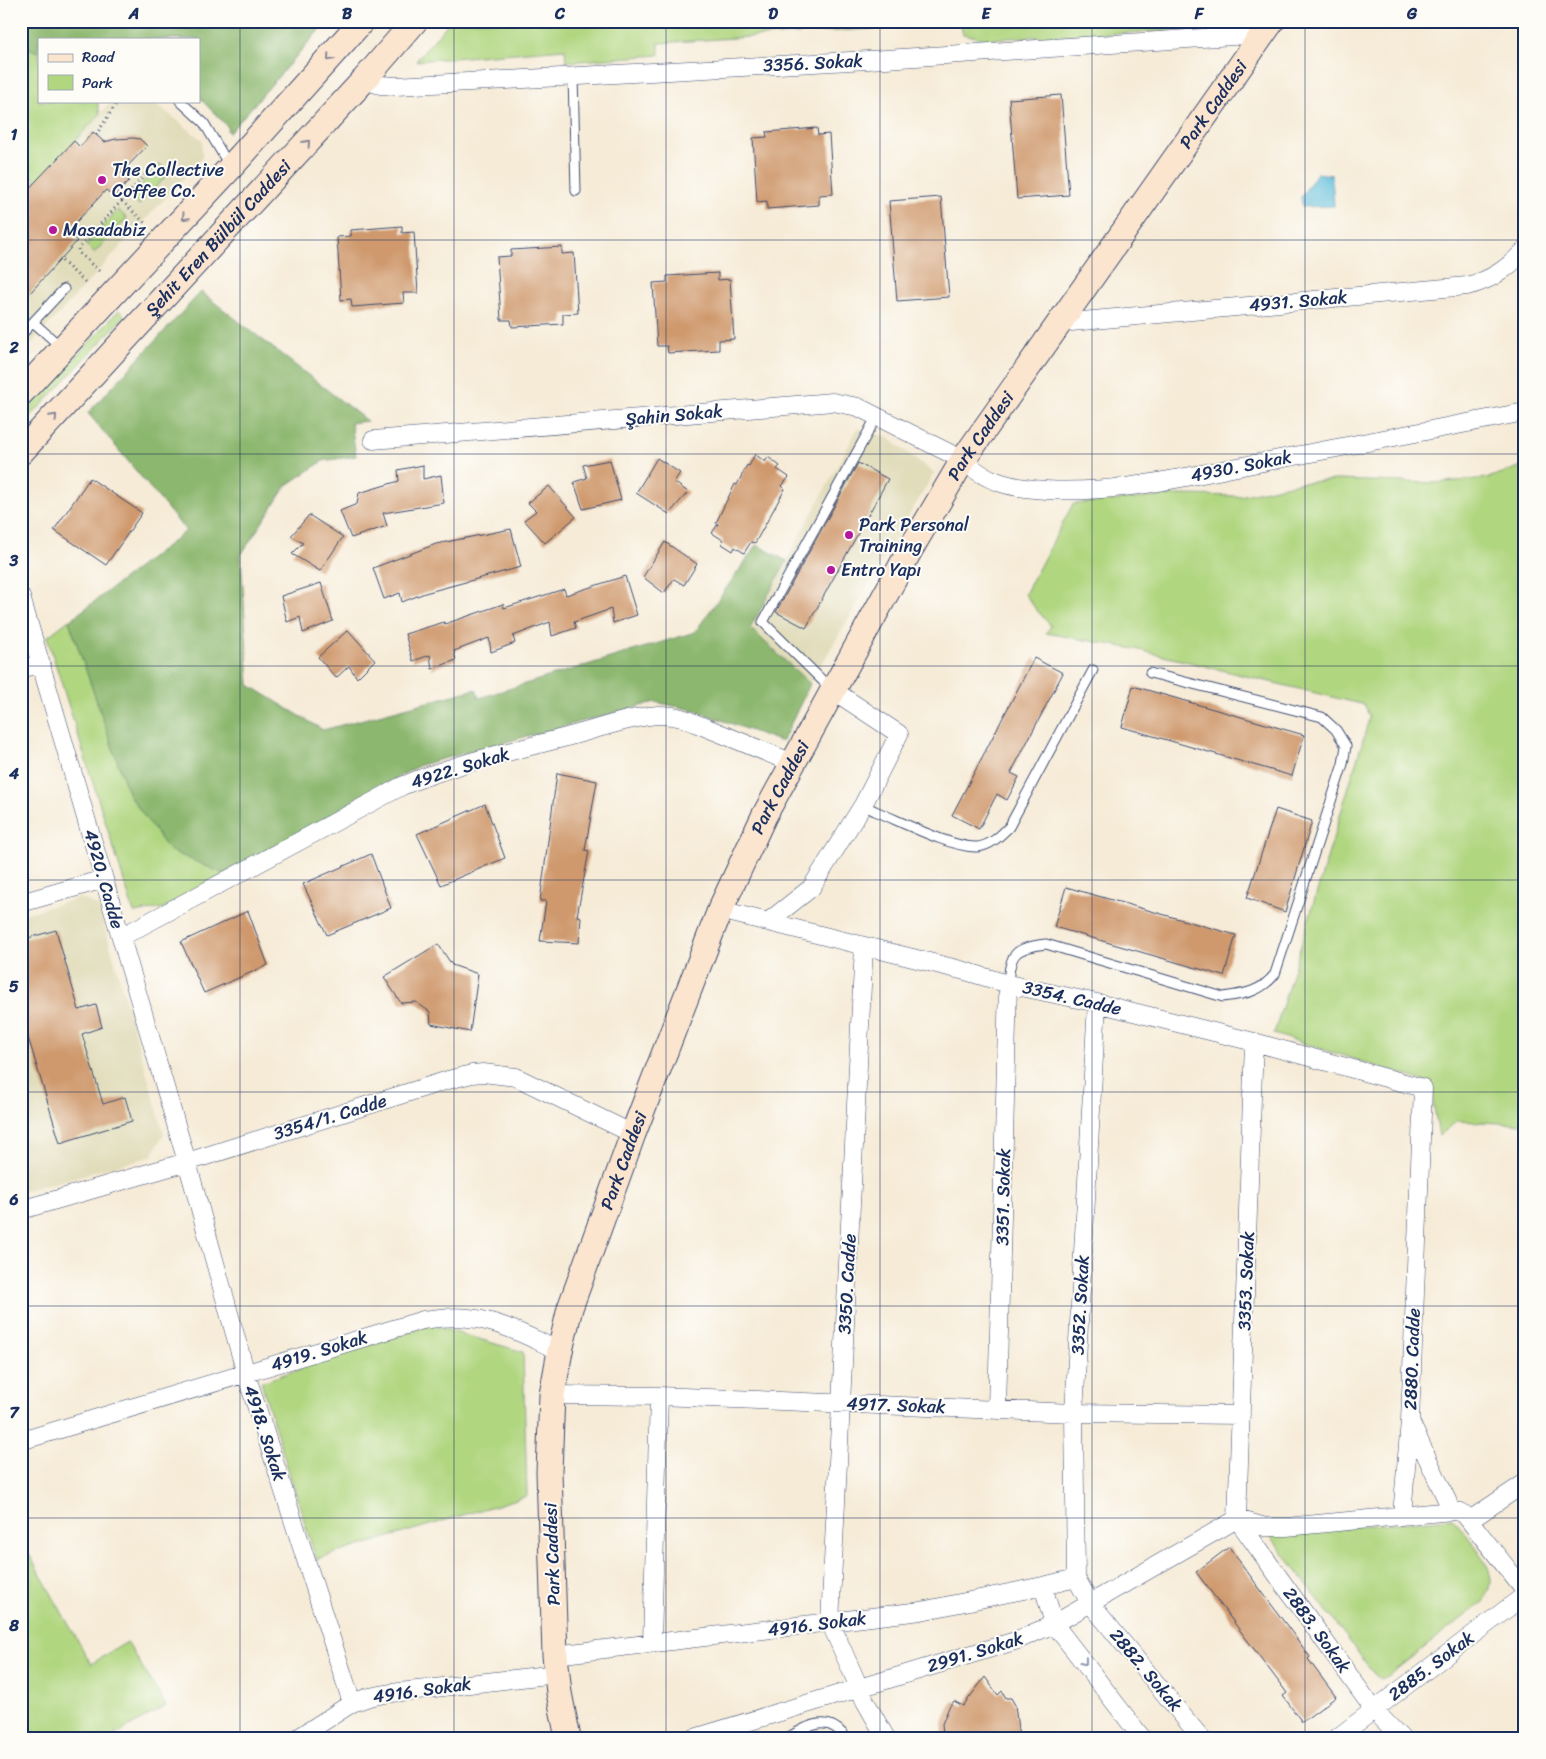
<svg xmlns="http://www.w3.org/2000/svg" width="1546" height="1759" viewBox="0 0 1546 1759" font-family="Sriracha,sans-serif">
	<rect width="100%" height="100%" fill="#fdfcf7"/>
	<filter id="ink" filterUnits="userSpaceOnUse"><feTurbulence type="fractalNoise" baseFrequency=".02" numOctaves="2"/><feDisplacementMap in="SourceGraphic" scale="10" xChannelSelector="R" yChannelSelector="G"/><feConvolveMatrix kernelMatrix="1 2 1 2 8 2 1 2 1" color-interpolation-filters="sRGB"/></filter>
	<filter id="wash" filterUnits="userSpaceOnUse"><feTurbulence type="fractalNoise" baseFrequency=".0096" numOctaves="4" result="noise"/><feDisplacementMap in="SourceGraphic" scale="20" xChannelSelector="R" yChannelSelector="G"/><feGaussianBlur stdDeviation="1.12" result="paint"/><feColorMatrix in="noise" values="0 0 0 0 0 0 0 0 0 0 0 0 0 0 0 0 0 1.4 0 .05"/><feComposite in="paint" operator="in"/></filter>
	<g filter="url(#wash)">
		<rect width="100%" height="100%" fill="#f6ebd7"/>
		<path fill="#e1dcba" d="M112,101H140L160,107L202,140V158L21,355V197Z
			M858,428L887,437L934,473L810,684L750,628Z
			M79,898L99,906L164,1134L152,1156L21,1192V915Z"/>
		<path fill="#c5c5b8" d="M21,162L37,181L21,197Z"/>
		<path fill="#b0d67f" stroke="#66826e" d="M21,21H327L229,133L227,130L228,127L199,97V39H39V101H97L100,114L37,181L21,162Z
			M450,21H1233L1215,29L986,39L963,34L960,23L659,43V55L566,62L565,49L416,61Z
			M160,164L169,173L139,205L130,197Z
			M118,210L127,218L94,253L86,245Z
			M119,310L125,316L21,427V416Z
			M1525,465V1124L1457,1121L1439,1136L1430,1083L1274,1034L1368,723L1369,716L1365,705L1135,649L1046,633L1051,626L1035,608L1025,594L1073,504L1179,495L1240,496L1298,483L1336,480L1435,483L1488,478Z
			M69,620L129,795L224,874L164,908L134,913L47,637Z
			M431,1325L523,1352L527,1496L316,1559L261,1382Z
			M1525,1491V1532L1517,1496Z
			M1452,1518C1464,1531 1491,1563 1491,1581C1491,1589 1487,1596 1483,1602L1389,1675L1380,1679L1374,1674L1269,1534Z
			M21,1540L91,1664L127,1642L166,1706L110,1738H36L21,1710Z"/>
		<path fill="#8cb76e" stroke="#547366" d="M21,21H327L229,133L227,130L228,127L199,97V39H39V52L21,46Z
			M201,292L367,421L351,423L356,456L323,461L286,486L241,555L249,685L323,730L476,689L479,698L695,632L757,545L787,561L750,628L810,684L782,742L694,710L655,702L420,765L224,874L169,850L129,795L69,621L186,531L88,413Z"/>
		<path fill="#5abbd9" stroke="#3a759c" d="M1317,173L1332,175L1334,206L1302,207L1301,197Z"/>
		<g id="blocks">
			<path fill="#cf996d" d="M1061,95L1069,195L1017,199L1009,99Z
				M817,128L818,135L829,134L833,194L819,195V205L767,209V201L757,202L753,138L767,137L766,132Z
				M93,132L104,142L116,139L133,138L140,139L147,146L121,173L129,181L114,197L106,190L67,232L77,241L21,303V197L74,141L80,147Z
				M941,197L949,297L897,301L889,201Z
				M402,226V233L414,232L418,293H403L404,303L352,307L351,299L341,300L337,237L351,236V230Z
				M562,247V254L574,253L578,313L563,314V324L512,327L511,320H501L497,257L511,256V250Z
				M718,273V280L730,279L734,339L719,340V350L668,353L667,346H657L653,283L667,282V276Z
				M755,454L765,462L768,457L780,466L777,469L789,477L782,486L785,489L755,543L751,542L744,553L735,547L733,551L722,544L723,540L712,533L718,524L716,523L724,506L735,484L737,485L747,465L749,466Z
				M657,458L680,473L674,482L688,492L669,514L636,493Z
				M610,460L621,500L583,509L574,482L587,478L583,465Z
				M858,463L888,479L806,628L776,612Z
				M423,465V479L441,475L444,503L383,513L387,526L351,538L340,511L357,504L359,493L399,481L398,470Z
				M90,478L142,513L106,565L54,530Z
				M549,486L576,517L545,543L524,520L536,511L528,503Z
				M309,515L343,537L320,571L292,554L303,543L291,536Z
				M511,529L521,567L425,593L402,602L400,593L384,599L373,568L436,544Z
				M665,542L697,564L684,585L674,579L664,593L643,577Z
				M625,576L637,615L613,623L611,609L574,622L576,628L552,636L550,622L513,636L515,643L491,652L489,638L454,651L456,660L432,669L430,655L413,661L405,634L444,622L445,624L503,604L504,608L564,589L566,595Z
				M321,583L333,621L303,633L300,617L287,622L281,596Z
				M348,630L375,660L357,678L349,666L336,678L318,657Z
				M1034,658L1063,673L1011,773L1019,777L1007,800L997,794L979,829L952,815Z
				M1133,686L1304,735L1292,776L1122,727Z
				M557,773L597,781L585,850L589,851L577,916L581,917L579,943L540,941L546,901H540Z
				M485,804L505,858L441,885L417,834Z
				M1276,809L1312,821L1285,912L1247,898Z
				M371,854L391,908L327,935L303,884Z
				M1066,887L1236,935L1224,976L1054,927Z
				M248,911L268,965L204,993L181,942Z
				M56,930L79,1010L96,1005L102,1027L82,1034L103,1104L125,1097L132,1121L60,1143L21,1014V940Z
				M438,944L452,965L478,974L470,1032L431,1024L430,1012L416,1002L401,1003L384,977Z
				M1229,1547L1310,1657L1308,1659L1336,1697L1302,1722L1283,1696L1287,1693L1196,1572Z
				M985,1677L998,1695L1002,1691L1006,1698H1011L1015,1705L1019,1738H949L943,1734L942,1724L949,1707L954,1701L963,1706Z"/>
		</g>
	</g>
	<g filter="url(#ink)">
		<use href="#blocks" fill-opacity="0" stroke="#3c4b70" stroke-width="1"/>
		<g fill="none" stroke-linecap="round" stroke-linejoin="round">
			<defs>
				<path id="lane" d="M573,76L576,191
					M180,101L204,123L229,165
					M33,322L61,347
					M21,335L64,289
					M832,690L763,622L877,416
					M863,805L875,811C900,821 952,848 977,847C990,846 1000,836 1009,827L1093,670
					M1008,984C1010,952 1015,948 1046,944L1223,997C1245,994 1261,992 1275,974L1343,764L1346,746L1336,730L1322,717L1150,673
					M787,1738C808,1726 828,1713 846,1738"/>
				<path id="street" d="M364,80L380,85L396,86L886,59L1263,34
					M1060,323L1467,286C1492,280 1508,268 1525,250
					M373,440L833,402L858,407L963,460C987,483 1013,488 1046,490C1116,494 1184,477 1253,464C1343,447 1434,429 1525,412
					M21,597L187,1162L246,1374L352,1703
					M21,669L41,663
					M21,903L104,879
					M720,910L965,971L1008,984L1097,1003L1254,1042L1423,1088L1410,1421L1452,1511L1461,1512L1465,1515L1525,1591
					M769,921L811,888L863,805L899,734L834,691
					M121,937L402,786C456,763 514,751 570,736C598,729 629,717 658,715C668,715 676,716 685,719L793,763
					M864,946L830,1622L865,1701L886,1738
					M1097,1003L1074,1413L1076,1578L1090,1603L1201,1738
					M21,1210L187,1162L448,1080L472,1074L483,1073L516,1077L633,1134
					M552,1395L659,1396L1074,1413L1241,1415
					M997,1409L1008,984
					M21,1441L423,1320C439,1318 454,1316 469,1318C501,1321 531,1338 560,1351
					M1402,1515L1410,1421
					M1237,1519L1254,1042
					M1237,1519L1374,1710L1401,1738
					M1237,1519L1265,1527H1286L1452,1511
					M1470,1520L1525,1483
					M1043,1586L1054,1624L1142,1738
					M652,1643L659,1396
					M555,1655L921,1611L1043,1586L1076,1578
					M298,1738L352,1703L369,1697L391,1693L556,1674
					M694,1738L1015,1641L1054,1624L1237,1519
					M1337,1738L1525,1595"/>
				<g id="secondary">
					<path d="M21,393L231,167L362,21"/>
					<path id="s1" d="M21,452L364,80L415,21"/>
					<path id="s2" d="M568,1738L559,1693L555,1655L549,1472L552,1395L560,1351L570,1308L633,1134L720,910L764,816L910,550L963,460L1272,21"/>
				</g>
			</defs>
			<use href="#lane" stroke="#3c4b70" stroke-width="11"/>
			<use href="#street" stroke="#3c4b70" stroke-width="19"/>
			<use href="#secondary" stroke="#3c4b70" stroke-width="27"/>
			<path stroke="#3c4b70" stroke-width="3" stroke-dasharray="1 4" stroke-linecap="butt" d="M96,135L118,101
				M122,201L146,224
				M62,261L87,284
				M99,271L79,253L78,249L155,164"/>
			<use href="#lane" stroke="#fff" stroke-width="9"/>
			<use href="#street" stroke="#fff" stroke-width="18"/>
			<use href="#secondary" stroke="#fbe5cf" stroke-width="25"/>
		</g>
		<defs><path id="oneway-chevron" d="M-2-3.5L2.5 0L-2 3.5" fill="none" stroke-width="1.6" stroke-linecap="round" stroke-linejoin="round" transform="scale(1.25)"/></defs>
		<g stroke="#8b8a96">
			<use href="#oneway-chevron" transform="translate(330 58) rotate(131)"/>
			<use href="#oneway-chevron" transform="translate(307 143) rotate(-48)"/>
			<use href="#oneway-chevron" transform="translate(185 217) rotate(133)"/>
			<use href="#oneway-chevron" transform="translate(54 417) rotate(-47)"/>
		</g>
		<use stroke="#8d97ae" href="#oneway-chevron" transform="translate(1084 1662) rotate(52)"/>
	</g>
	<path fill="none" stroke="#1b2f5e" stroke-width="1" stroke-opacity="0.55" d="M240,21V1738M454,21V1738M666,21V1738M880,21V1738M1092,21V1738M1305,21V1738M21,240H1525M21,454H1525M21,666H1525M21,880H1525M21,1092H1525M21,1306H1525M21,1518H1525"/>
	<g fill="#b5179e" stroke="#fdfcf7" stroke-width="2">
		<circle cx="102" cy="180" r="5"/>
		<circle cx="53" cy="230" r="5"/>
		<circle cx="849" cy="535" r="5"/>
		<circle cx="831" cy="570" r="5"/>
	</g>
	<g text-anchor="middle" stroke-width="4" stroke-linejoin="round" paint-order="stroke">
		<g font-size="18" fill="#1b2f5e" stroke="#fdfcf7">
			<text transform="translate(813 63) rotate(-3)" y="6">3356. Sokak</text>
			<text dy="6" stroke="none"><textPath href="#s2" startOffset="1805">Park Caddesi</textPath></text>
			<text dy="6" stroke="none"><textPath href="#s1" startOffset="291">Şehit Eren Bülbül Caddesi</textPath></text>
			<text transform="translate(1298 301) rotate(-5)" y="6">4931. Sokak</text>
			<text transform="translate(674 415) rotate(-5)" y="6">Şahin Sokak</text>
			<text dy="6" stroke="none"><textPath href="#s2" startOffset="1400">Park Caddesi</textPath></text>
			<text transform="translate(1241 466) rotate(-11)" y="6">4930. Sokak</text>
			<text transform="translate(460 768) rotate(-17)" y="6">4922. Sokak</text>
			<text dy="6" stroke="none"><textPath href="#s2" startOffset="995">Park Caddesi</textPath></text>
			<text transform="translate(104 879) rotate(74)" y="6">4920. Cadde</text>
			<text transform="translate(1072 998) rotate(13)" y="6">3354. Cadde</text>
			<text transform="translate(330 1117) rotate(-17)" y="6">3354/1. Cadde</text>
			<text dy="6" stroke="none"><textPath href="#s2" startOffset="590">Park Caddesi</textPath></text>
			<text transform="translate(1003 1197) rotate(-89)" y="6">3351. Sokak</text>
			<text transform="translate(1246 1281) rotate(-88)" y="6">3353. Sokak</text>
			<text transform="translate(847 1284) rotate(-87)" y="6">3350. Cadde</text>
			<text transform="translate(1080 1305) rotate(-87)" y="6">3352. Sokak</text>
			<text transform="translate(319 1351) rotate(-17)" y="6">4919. Sokak</text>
			<text transform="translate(1412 1359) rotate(-88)" y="6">2880. Cadde</text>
			<text transform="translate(896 1405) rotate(2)" y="6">4917. Sokak</text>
			<text transform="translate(265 1433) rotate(72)" y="6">4918. Sokak</text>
			<text transform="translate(552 1554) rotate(-92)" y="6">Park Caddesi</text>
			<text transform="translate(817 1624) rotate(-7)" y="6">4916. Sokak</text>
			<text transform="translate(1317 1630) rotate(54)" y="6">2883. Sokak</text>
			<text transform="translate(975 1652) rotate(-17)" y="6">2991. Sokak</text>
			<text transform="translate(1431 1666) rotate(-37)" y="6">2885. Sokak</text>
			<text transform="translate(1146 1670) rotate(50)" y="6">2882. Sokak</text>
			<text transform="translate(422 1690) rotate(-8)" y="6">4916. Sokak</text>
		</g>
		<g font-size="18" fill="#1b2f5e" stroke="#fdfcf7" text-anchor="start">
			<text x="112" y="176">The Collective<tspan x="112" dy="21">Coffee Co.</tspan></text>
			<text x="63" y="236">Masadabiz</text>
			<text x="859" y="531">Park Personal<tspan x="859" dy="21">Training</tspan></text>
			<text x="841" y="576">Entro Yapı</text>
		</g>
	</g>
	<rect width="1546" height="1759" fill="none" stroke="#fdfcf7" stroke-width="55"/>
	<rect x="38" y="38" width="162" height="65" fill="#fdfcf7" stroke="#a3aaba"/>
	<rect x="48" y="54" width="25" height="8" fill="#fbe5cf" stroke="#a3aaba"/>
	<text x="82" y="62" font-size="15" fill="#1b2f5e">Road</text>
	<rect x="48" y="75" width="25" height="15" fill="#b0d67f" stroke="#a3aaba"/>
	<text x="82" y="88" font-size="15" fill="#1b2f5e">Park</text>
	<rect x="28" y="28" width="1490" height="1704" fill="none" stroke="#1b2f5e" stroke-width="2"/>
	<g font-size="16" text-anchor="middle" font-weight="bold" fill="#1b2f5e">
		<text x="134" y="19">A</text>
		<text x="347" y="19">B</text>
		<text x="560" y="19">C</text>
		<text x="773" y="19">D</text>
		<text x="986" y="19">E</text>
		<text x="1199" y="19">F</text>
		<text x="1412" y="19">G</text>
		<text x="14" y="140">1</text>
		<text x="14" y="353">2</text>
		<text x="14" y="566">3</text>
		<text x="14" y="779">4</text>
		<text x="14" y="992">5</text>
		<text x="14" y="1205">6</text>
		<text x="14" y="1418">7</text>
		<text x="14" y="1631">8</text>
	</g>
</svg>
